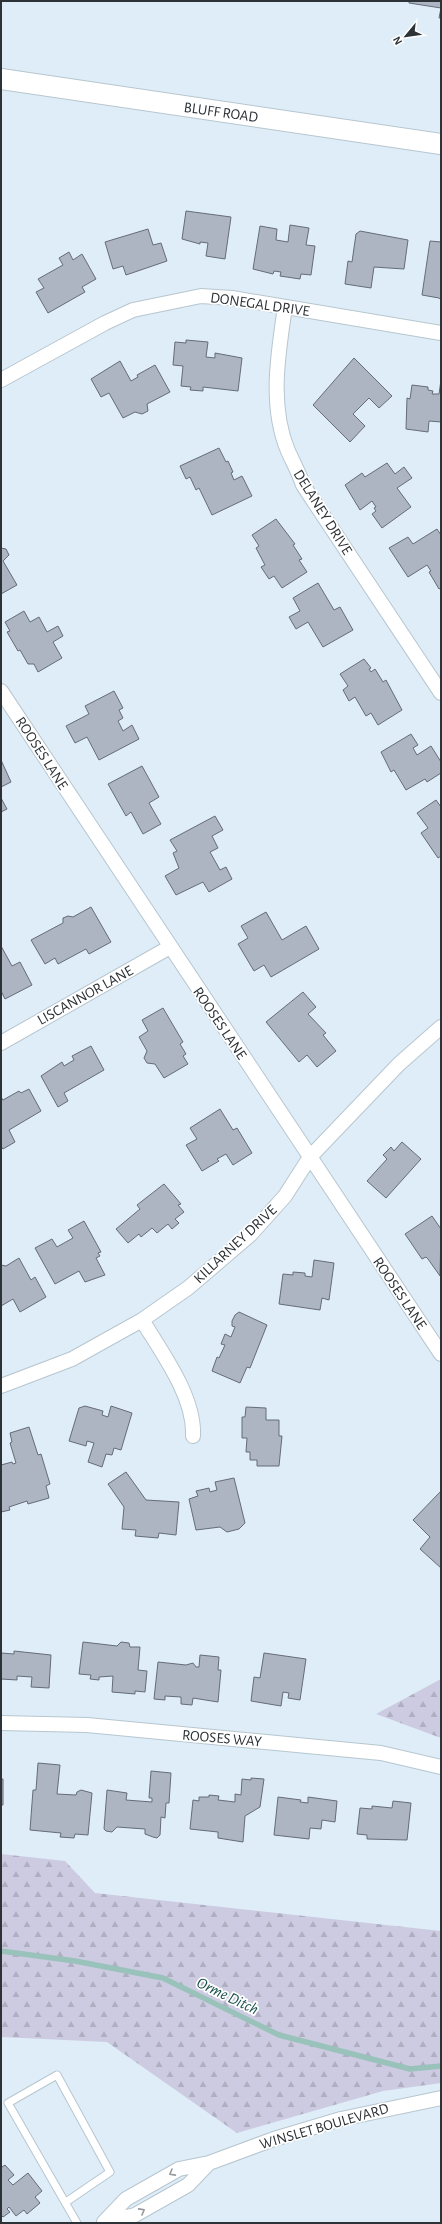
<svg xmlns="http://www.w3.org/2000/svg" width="442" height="2224" viewBox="0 0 442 2224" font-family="'Alegreya Sans',sans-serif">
	<defs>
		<pattern id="forest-firs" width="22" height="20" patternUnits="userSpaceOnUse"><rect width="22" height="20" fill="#cdcbe1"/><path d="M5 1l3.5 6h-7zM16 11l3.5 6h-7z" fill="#b0afc2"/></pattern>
	</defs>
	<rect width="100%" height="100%" fill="#deedf7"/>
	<path fill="url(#forest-firs)" d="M441,1679V1738L376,1714Z
		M1,1854L65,1861L95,1893L441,1931V2083L383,2091L237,2133L107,2042L1,2037Z"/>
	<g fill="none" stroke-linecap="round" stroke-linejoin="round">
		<path stroke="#99c2ba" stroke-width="5.5" d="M1,1951L75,1961L163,1978L279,2035L410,2069L441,2066"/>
	</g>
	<path fill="#adb4c2" stroke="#656c78" d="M409,1H441V18H439L441,8L409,3Z
		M186,211L231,217L225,259L206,256L208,243L200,242V244L182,239Z
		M290,225L309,228L306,245L315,246L311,275L301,274L300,279L280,276L281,272L274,271L273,274L253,269L260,226L277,229L276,240L288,242Z
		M148,229L153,245L161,243L167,261L126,275L123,266L113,269L105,242Z
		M360,231L408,240L404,269L374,267L371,288L345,284L348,261L352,262L356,234Z
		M430,241L441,242V300L439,298L422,295Z
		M69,252L73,260L82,254L96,279L82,287L85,292L48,313L36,292L44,288L38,279L63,265L59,258Z
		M186,340L208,342L206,357L215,358V353L242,358L238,391L203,387V391L190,390L191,387L181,386L183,366L173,365L175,342L186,343Z
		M354,358L392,396L379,408L369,398L353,414L365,426L350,442L313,405Z
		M120,361L131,381L138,377L137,375L155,365L170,392L147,404L148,411L142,414L135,412L123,418L109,393L101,397L91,379Z
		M441,380V422L429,421L428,432L406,429L407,398L410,399L412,385L428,387V390L433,391L432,394H439Z
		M219,448L226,462L228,461L233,472L231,473L234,480L242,476L252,496L212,515L199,488L196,490L190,477L186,479L180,466Z
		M387,463L395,474L404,467L412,478L397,488L411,507L382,528L372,514L376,511L374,508L376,507L372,501L360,510L345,485L362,473L365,477Z
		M276,519L295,544L293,545L302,559L299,560L307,572L282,588L274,576L269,579L261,567L265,565L256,548L259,546L252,535Z
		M437,529L441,535V588L439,589L429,572L431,571L427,565L408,577L389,548L408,537L413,544Z
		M1,548L6,549L9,555L3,561L17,585L1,594Z
		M318,583L334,610L340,607L353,630L323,647L308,622L296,629L289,617L300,611L293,598Z
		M24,611L30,622L39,617L47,632L58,626L63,636L53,642L62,658L38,672L34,664H28L20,650L18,651L7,632L10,631L5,622Z
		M364,659L371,668L369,669L371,672L375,669L383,682L386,680L402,710L378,725L371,713L366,716L355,697L349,701L343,690L348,686L340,674Z
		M114,691L123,708L119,710L123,718L118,721L123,731L132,725L139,739L99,760L87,737L75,743L66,726L89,714L85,706Z
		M411,734L418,745L413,748L417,755L431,746L441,762V773L427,782L425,779L406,790L394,770L391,772L381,752Z
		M1,760L11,782L1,787Z
		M142,766L159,797L149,803L161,824L143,834L131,812L126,816L108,784Z
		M1,798L7,809L1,812Z
		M436,800L441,807V856L438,858L421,833L428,828L417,813Z
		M215,816L223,830L212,836L218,848L210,852L220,870L226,867L232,879L209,892L203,882L176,895L165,876L179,868L173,853L177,851L170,840Z
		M91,907L111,942L89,954L86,949L58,964L55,958L45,964L31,940L63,923V918L68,916L73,917Z
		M266,912L282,940L306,926L319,949L271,977L264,965L254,971L238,944L248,938L241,926Z
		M1,946L12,966L20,962L32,985L5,999L1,991Z
		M303,992L316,1007L308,1014L326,1033L323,1035L336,1051L317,1067L307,1055L299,1062L266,1022Z
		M163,1008L183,1042L180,1044L186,1054L183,1056L188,1064L164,1078L155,1064L147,1063L144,1058L147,1051L139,1037L148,1031L142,1020Z
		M91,1046L104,1070L64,1093L68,1101L58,1107L41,1076L62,1062L64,1066L74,1060L72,1056Z
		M29,1089L41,1111L9,1130L15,1142L3,1149L1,1146V1097L3,1100L19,1091L21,1093Z
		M220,1109L233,1130L237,1128L252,1153L233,1165L226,1154L217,1159L219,1161L202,1171L186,1145L197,1139L190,1128Z
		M402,1142L421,1159L386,1198L367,1181L387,1159L383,1155L391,1147L394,1151Z
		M164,1184L181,1204L178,1205L184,1212L175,1219L179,1223L172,1229L168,1224L157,1233L152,1228L141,1237L139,1234L128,1243L116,1229L140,1209L137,1205Z
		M432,1216L441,1229L440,1276L428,1259L426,1257L422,1259L405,1234Z
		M84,1221L101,1252L98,1253L100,1256L96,1258L105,1275L85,1282L79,1271L55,1284L35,1248L52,1239L57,1247L73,1238L68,1230Z
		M19,1258L31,1280L35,1277L46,1297L20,1312L13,1299L1,1306V1265L6,1266Z
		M314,1260L334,1263L329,1300L322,1298L320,1310L279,1304L283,1274L293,1275V1272L305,1273V1276L312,1277Z
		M239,1312L267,1325L250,1368L247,1367L240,1383L212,1371L217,1357L219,1358L225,1345L221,1344L225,1334L231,1337L235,1327L232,1326V1321L235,1315Z
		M85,1406L103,1411L102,1415L108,1417L111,1406L132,1413L121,1450L114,1448L112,1455L106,1454L102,1467L88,1462L94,1443L87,1441L86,1446L69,1441L79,1408Z
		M246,1407L266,1408V1420H279V1436H282L279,1466H257V1460H250V1452H246L247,1438H242V1417H245Z
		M29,1427L38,1455L41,1454L50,1484L46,1486L49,1498L28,1504L27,1501L9,1507L10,1510L1,1512V1465L12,1462L13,1464L16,1463L10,1443L12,1442L10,1433Z
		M126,1472L146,1500L179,1502L176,1535L159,1533L158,1538L135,1536L136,1530L122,1529L124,1507L108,1484Z
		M234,1478L245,1523L239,1529L227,1532L220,1527L196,1530L189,1499L198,1496L196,1491L209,1488L210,1492L217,1490L215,1482Z
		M441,1491V1568L420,1549L430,1537L413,1520Z
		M83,1642L117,1646L121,1642L129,1643L130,1647H140L138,1670L147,1671L145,1692L135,1691V1694L112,1692L113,1676L99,1677V1680L90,1679L91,1675L79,1674Z
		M14,1651L51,1655L49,1688L31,1687L32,1677L17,1676V1680L1,1679V1653L14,1654Z
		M264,1653L306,1659L300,1700L288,1698L289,1693L283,1692L281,1706L251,1701L254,1677L260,1678Z
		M200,1655L219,1657L218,1670H221L218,1702L193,1698L192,1705L181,1704V1697L165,1696V1700L154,1699L158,1662L186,1665L193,1663L196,1667H199Z
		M38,1763L60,1765L57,1794L76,1795L77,1792L81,1790L92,1793L88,1835L75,1834L74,1838L60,1837L61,1833L30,1830L33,1790H36Z
		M151,1771L171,1773L169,1803H166L165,1818L161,1817L160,1835L157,1838L153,1837L145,1834V1829L117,1827L112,1832L106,1831L104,1829L107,1790L127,1793L126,1800L152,1802V1798H149Z
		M251,1778L264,1779L260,1807L245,1816L243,1842L218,1838V1832L190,1829L193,1800L199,1801V1797H209V1795L219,1796L218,1800L235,1802V1794L241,1795L242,1779L251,1780Z
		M1,1779H3V1805H1Z
		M278,1797L301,1800L300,1802L308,1803V1797L337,1801L335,1822L322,1820L321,1829L310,1828L309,1839L274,1835Z
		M393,1801L411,1803L407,1840L367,1839V1835L357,1834L360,1808L372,1809V1806L392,1808Z
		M1,2165L2,2167L5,2165L14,2175L8,2180L13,2185L28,2173L42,2191L35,2197L40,2203L27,2214L24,2210L16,2216L9,2207L7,2209L10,2212L3,2217L1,2215Z"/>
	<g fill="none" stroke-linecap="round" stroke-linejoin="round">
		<defs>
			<path id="lane" d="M66,2202L110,2172L57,2075L8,2103L77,2223"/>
			<path id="street" d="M285,307C278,354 269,406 288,451C293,462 299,473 303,485L441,693
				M1,380L105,323L133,310L201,296L232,298L441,333
				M1,691L441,1354
				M1,1043L170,947
				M142,1320C162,1353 195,1397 193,1436
				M1,1386L72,1359L142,1320L188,1288L250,1235L285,1196L310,1157L399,1064L441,1027
				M1,1723L87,1725L381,1753L441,1767
				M104,2222L126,2199L179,2169L209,2163L274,2139L341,2119L441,2098
				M104,2222L135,2215L188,2185L209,2163"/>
			<path id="secondary" d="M1,79L441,144"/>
		</defs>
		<use href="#lane" stroke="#b7c6cf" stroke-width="9"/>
		<use href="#street" stroke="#b7c6cf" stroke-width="16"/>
		<use href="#secondary" stroke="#b7c6cf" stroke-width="22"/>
		<use href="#lane" stroke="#fff" stroke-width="7"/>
		<use href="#street" stroke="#fff" stroke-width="14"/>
		<use href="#secondary" stroke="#fff" stroke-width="20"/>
	</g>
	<defs><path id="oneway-chevron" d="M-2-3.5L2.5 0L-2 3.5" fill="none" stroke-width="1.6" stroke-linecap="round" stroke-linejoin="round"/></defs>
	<g stroke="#96989a">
		<use href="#oneway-chevron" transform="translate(172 2173) rotate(151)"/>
		<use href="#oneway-chevron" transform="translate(142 2211) rotate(-29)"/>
	</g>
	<g text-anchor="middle" stroke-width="3.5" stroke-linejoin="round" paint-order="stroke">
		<g font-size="15" fill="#2d3236" stroke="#fff">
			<text transform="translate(221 112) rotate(8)" y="5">BLUFF ROAD</text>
			<text transform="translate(260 304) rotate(8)" y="5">DONEGAL DRIVE</text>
			<text transform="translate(323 512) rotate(58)" y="5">DELANEY DRIVE</text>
			<text transform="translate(42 753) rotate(57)" y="5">ROOSES LANE</text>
			<text transform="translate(85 995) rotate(-29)" y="5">LISCANNOR LANE</text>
			<text transform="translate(220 1023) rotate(56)" y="5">ROOSES LANE</text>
			<text transform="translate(235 1244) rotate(-43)" y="5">KILLARNEY DRIVE</text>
			<text transform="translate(400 1293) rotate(56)" y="5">ROOSES LANE</text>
			<text transform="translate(222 1738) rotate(5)" y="5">ROOSES WAY</text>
			<text transform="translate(324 2126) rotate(-16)" y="5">WINSLET BOULEVARD</text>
		</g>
		<g font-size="16" font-style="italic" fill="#164f48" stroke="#fff">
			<text transform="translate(228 1995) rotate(26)" y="6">Orme Ditch</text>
		</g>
	</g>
	<rect width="442" height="2224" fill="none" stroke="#2d3236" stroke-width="4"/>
	<g transform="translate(406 36) rotate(241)" stroke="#ffffff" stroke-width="3" paint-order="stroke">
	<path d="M0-3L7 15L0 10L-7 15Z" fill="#2d3236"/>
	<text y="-6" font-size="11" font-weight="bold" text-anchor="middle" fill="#2d3236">N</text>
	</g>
</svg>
